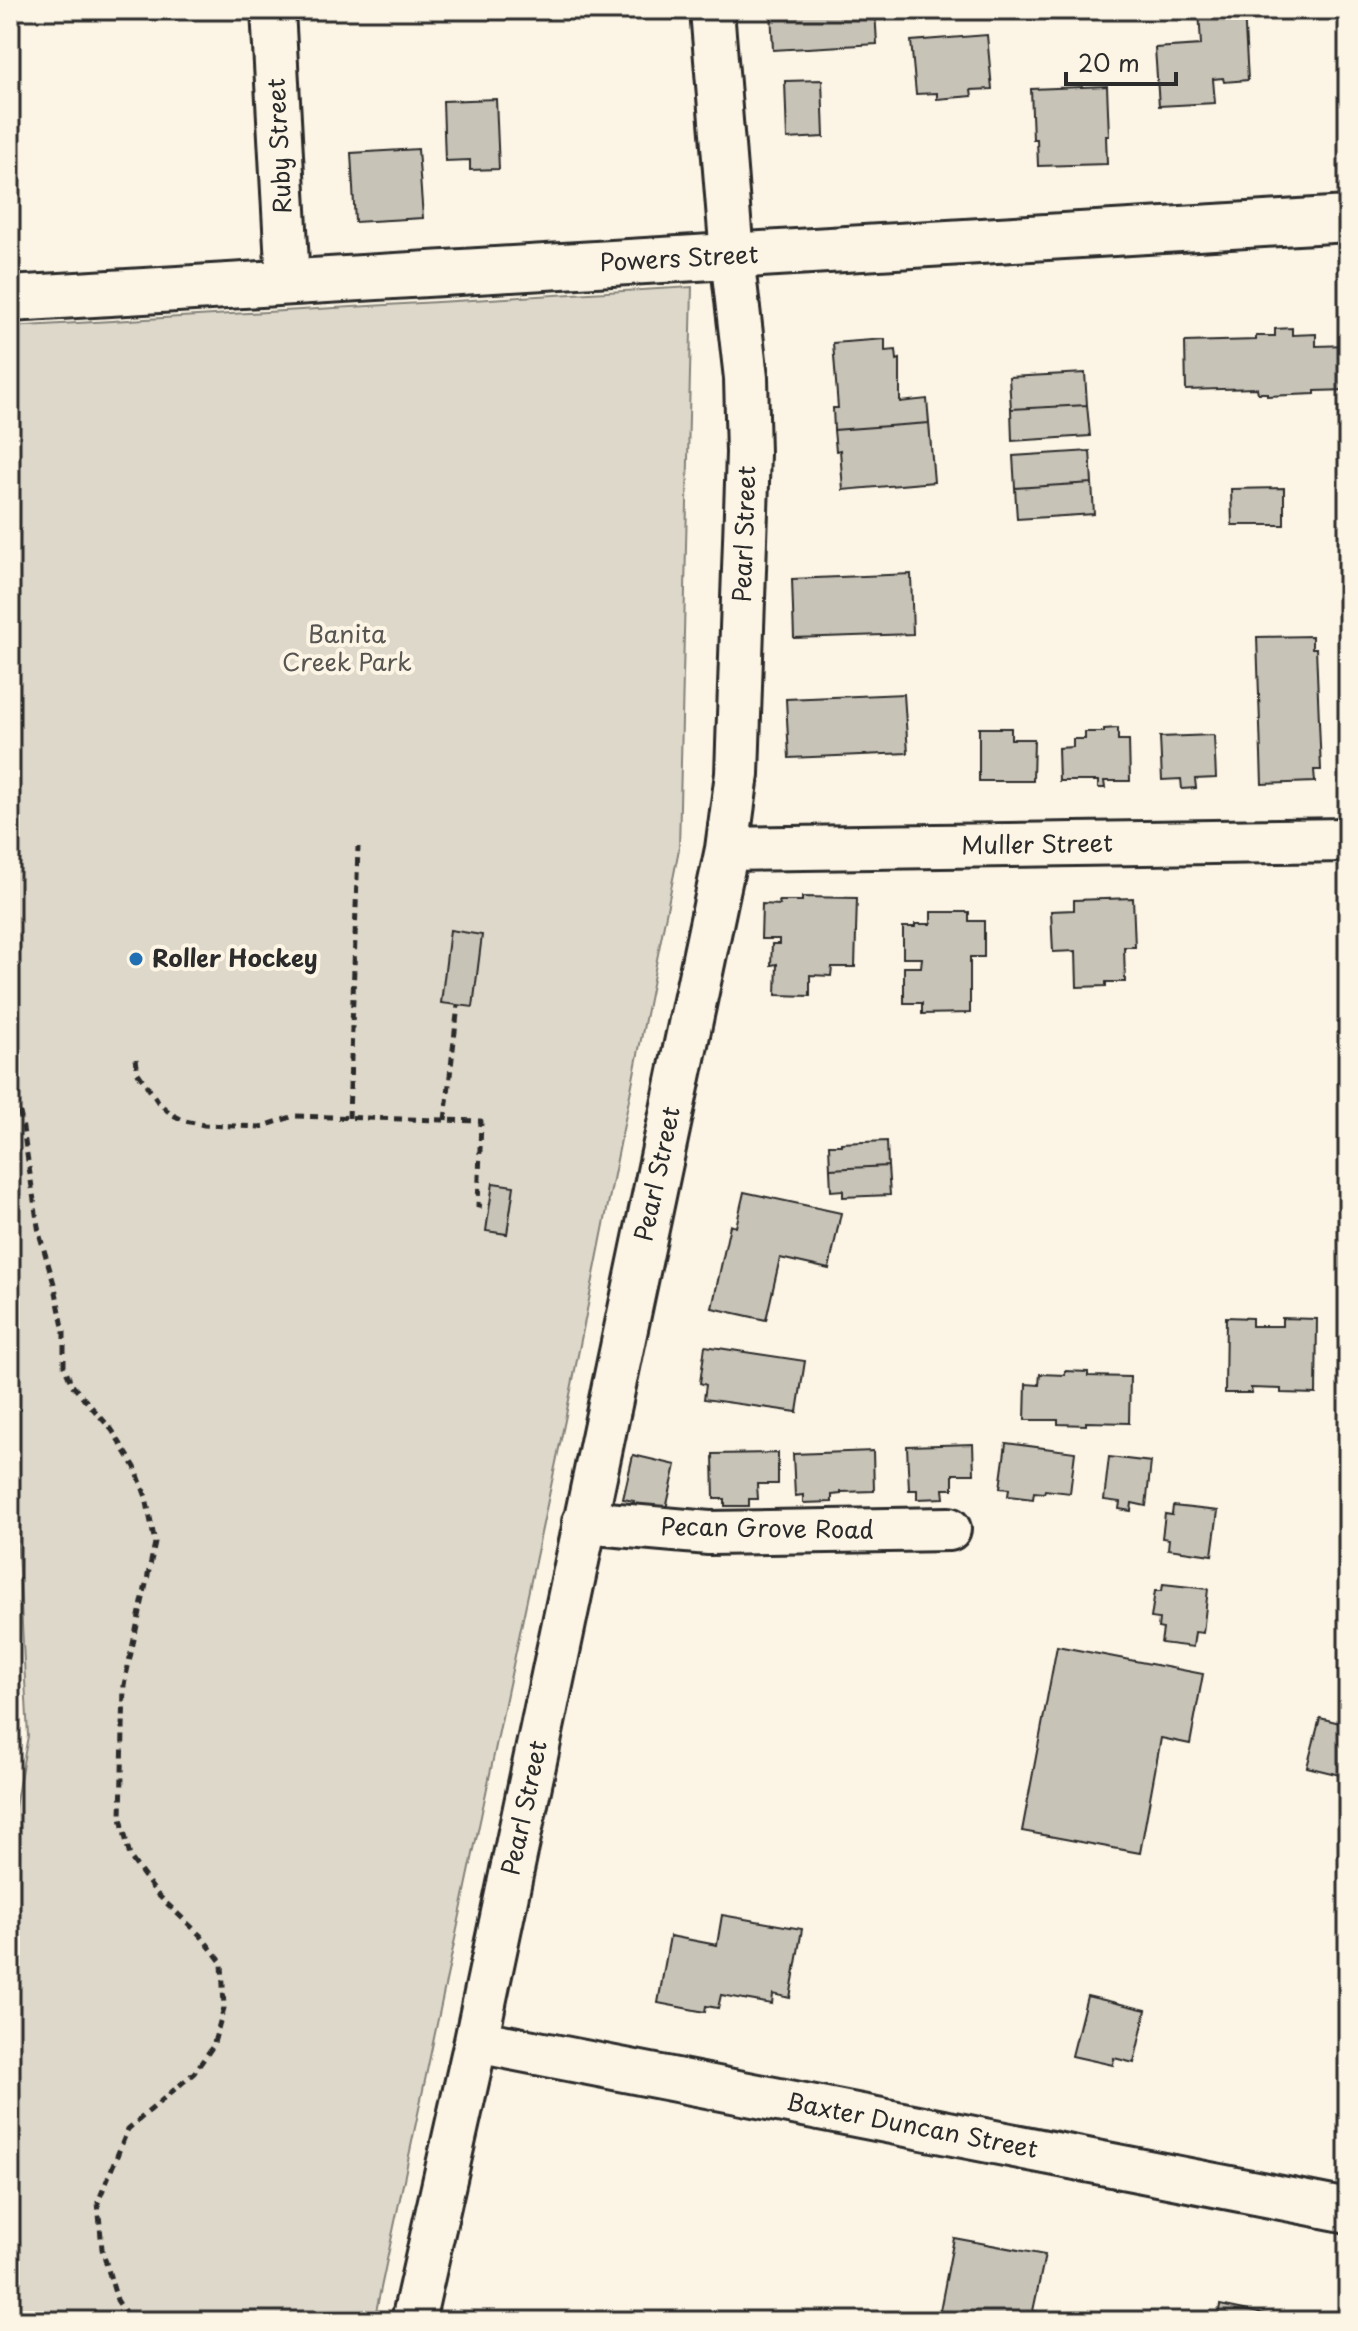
<svg xmlns="http://www.w3.org/2000/svg" width="1358" height="2331" viewBox="0 0 1358 2331" font-family="'Playpen Sans',sans-serif">
	<rect width="100%" height="100%" fill="#fcf5e5"/>
	<filter id="ink" filterUnits="userSpaceOnUse"><feTurbulence type="fractalNoise" baseFrequency=".0125" numOctaves="2"/><feDisplacementMap in="SourceGraphic" scale="16" xChannelSelector="R" yChannelSelector="G"/><feConvolveMatrix kernelMatrix="1 2 1 2 8 2 1 2 1" color-interpolation-filters="sRGB"/></filter>
	<g filter="url(#ink)">
		<path fill="#ded8ca" stroke="#84827a" stroke-width="2" d="M692,287L679,849L565,1420L374,2321H10V1834L28,1736L10,1402V327Z"/>
		<path fill="#c8c3b7" stroke="#2b2b2b" stroke-width="2" d="M771,10H875L877,44L773,50Z
			M1199,10H1244L1248,80L1224,82L1223,78L1213,79L1215,103L1159,106L1155,48L1201,45Z
			M987,35L992,89L971,90L972,96L937,99V93L916,94L911,41Z
			M822,80L824,137L787,139L785,81Z
			M1107,86L1109,136H1106L1107,164L1038,166L1037,139H1033L1031,89Z
			M496,99L499,169L470,170V160L445,161L443,101Z
			M418,149L423,218L355,222L351,153Z
			M1292,328V335L1316,334V346L1348,345V390L1315,391V394L1267,396V393H1258L1257,388L1186,390L1185,342L1256,340V336H1275V329Z
			M885,339V351L896,350L897,360L900,359V402L927,399L929,423L834,430L833,408H838L833,343Z
			M1085,373L1087,405L1011,409L1009,377Z
			M1087,405L1090,436L1012,441L1011,409Z
			M929,423L934,482L843,490L840,450L836,451L834,430Z
			M1090,451L1092,483L1015,488L1013,456Z
			M1092,483L1094,514L1017,519L1015,488Z
			M1284,488V525H1232L1231,489Z
			M911,574L913,634L794,638L792,579Z
			M1312,636V648H1316L1321,770H1314L1315,782L1262,784L1257,637Z
			M904,694L908,753L789,758L786,699Z
			M979,728H1011V739H1034L1033,781H979Z
			M1118,728V740H1129L1130,781H1104L1105,788H1098V781H1059L1058,748L1073,747V739H1085V732H1104V729Z
			M1214,735L1216,778L1195,779L1196,788L1182,789L1181,779L1162,780L1160,737Z
			M802,897L857,898L855,967H832L831,976L810,975V996L776,995L777,964L771,965L772,944H779V939H761L762,904L780,905L779,901H802Z
			M1133,898L1135,947H1124L1125,982H1106V986L1077,987L1076,951L1053,952L1051,911L1074,910V900Z
			M931,912H969V921H984V957H970V1013L922,1014V1003H904V967H921L922,958H903V927H915V924H931Z
			M450,930L482,935L473,1007L441,1003Z
			M887,1141L888,1166L830,1169L829,1145H841V1143Z
			M888,1166L890,1195L843,1197V1190L831,1191L830,1169Z
			M493,1183L514,1186L507,1234L486,1231Z
			M744,1192L841,1213L829,1269L780,1258L766,1320L712,1308L730,1225L736,1227Z
			M1226,1317L1252,1318V1326H1282V1318L1317,1319L1316,1394L1281,1393V1389L1251,1388L1252,1393H1225Z
			M705,1346L805,1361L797,1412L704,1399L706,1385L700,1383Z
			M1065,1371L1088,1372V1376L1130,1377L1129,1423L1086,1422V1425L1058,1424V1420H1025L1026,1384L1039,1385L1040,1374L1065,1375Z
			M1006,1443L1075,1452L1070,1493L1045,1490L1044,1493L1034,1492L1033,1499L1008,1496L1009,1489L1000,1488Z
			M973,1444L974,1474H953V1489H943L944,1498L917,1499V1490H909L907,1446Z
			M873,1451L874,1491L841,1492V1494L832,1495V1502L803,1503V1495L795,1496L793,1454Z
			M778,1453V1484H757L758,1499H749V1506H725V1499H714L713,1454Z
			M633,1455L676,1465L666,1509L658,1507L657,1514L632,1508L634,1501L623,1499Z
			M1109,1457L1151,1462L1146,1506L1132,1503L1131,1511L1119,1509L1120,1502L1104,1500Z
			M1173,1506L1218,1511L1212,1555L1168,1549L1169,1539L1162,1538L1165,1514L1172,1515Z
			M1163,1584L1208,1589L1203,1633L1195,1632L1193,1647L1161,1643L1163,1629L1158,1628L1159,1619L1151,1618L1155,1591H1162Z
			M1057,1646L1203,1674L1190,1744L1161,1738L1140,1853L1022,1831Z
			M1320,1718L1348,1725V1777L1307,1767Z
			M722,1915L802,1929L790,1998L773,1994L772,2004L721,1995L718,2008L706,2006L705,2012L658,2003L670,1936L717,1945Z
			M1087,1996L1146,2010L1134,2063L1114,2058L1113,2065L1072,2056Z
			M954,2238L1045,2255L1033,2311L1086,2321H938Z
			M1220,2305L1269,2315L1268,2321H1217Z"/>
		<g fill="none" stroke-linecap="round" stroke-linejoin="round">
			<defs>
				<path id="street" d="M273,10L288,282
					M727,849L1348,840
					M584,1522L709,1533L949,1529
					M476,2041L1348,2211
					M413,2321L476,2041L727,849L737,774L748,453L746,378L732,256L712,10"/>
				<path id="secondary" d="M10,299L1348,219"/>
			</defs>
			<use href="#street" stroke="#2b2b2b" stroke-width="48"/>
			<use href="#secondary" stroke="#2b2b2b" stroke-width="50"/>
			<path stroke="#2b2b2b" stroke-width="5" stroke-dasharray="8 6" stroke-linecap="butt" d="M136,1059L138,1073L158,1102L171,1114L185,1121L204,1125L261,1127L294,1116L481,1121L478,1206L489,1207
				M10,1071L22,1122L39,1233L55,1287L64,1332V1366L72,1385L112,1430L135,1467L146,1497L155,1543L124,1685L121,1818L130,1857L157,1894L201,1936L222,1963L224,2008L213,2046L194,2073L128,2129L98,2202L102,2249L117,2300L131,2321
				M349,1118L358,847
				M445,1120L458,1005"/>
			<use href="#street" stroke="#fcf5e5" stroke-width="42"/>
			<use href="#secondary" stroke="#fcf5e5" stroke-width="44"/>
		</g>
	</g>
	<circle fill="#1f6fb2" stroke="#fcf5e5" stroke-width="3" cx="136" cy="959" r="8"/>
	<g text-anchor="middle" stroke-width="8" stroke-linejoin="round" paint-order="stroke">
		<g font-size="24" fill="#2b2b2b" stroke="#fcf5e5">
			<text transform="translate(280 146) rotate(-93)" y="8">Ruby Street</text>
			<text transform="translate(679 259) rotate(-3)" y="8">Powers Street</text>
			<text transform="translate(745 534) rotate(-88)" y="8">Pearl Street</text>
			<text transform="translate(1037 845) rotate(-1)" y="8">Muller Street</text>
			<text transform="translate(658 1174) rotate(-78)" y="8">Pearl Street</text>
			<text transform="translate(767 1529) rotate(1)" y="8">Pecan Grove Road</text>
			<text transform="translate(525 1808) rotate(-78)" y="8">Pearl Street</text>
			<text transform="translate(912 2126) rotate(11)" y="8">Baxter Duncan Street</text>
		</g>
		<g font-size="24" fill="#585653" stroke="#fcf5e5">
			<text x="347" y="643">Banita<tspan x="347" dy="28">Creek Park</tspan></text>
		</g>
		<g font-size="24" font-weight="bold" fill="#2b2b2b" stroke="#fcf5e5" text-anchor="start">
			<text x="152" y="967">Roller Hockey</text>
		</g>
	</g>
	<rect width="1358" height="2331" fill="none" stroke="#fcf5e5" stroke-width="40"/>
	<rect x="20" y="20" width="1318" height="2291" fill="none" stroke="#2b2b2b" stroke-width="3" filter="url(#ink)"/>
	<path d="M1066 72v12h110v-12" fill="none" stroke="#2b2b2b" stroke-width="4"/>
	<text x="1078" y="72" font-size="24" fill="#2b2b2b" stroke="#fcf5e5" stroke-width="6" paint-order="stroke">20 m</text>
</svg>
